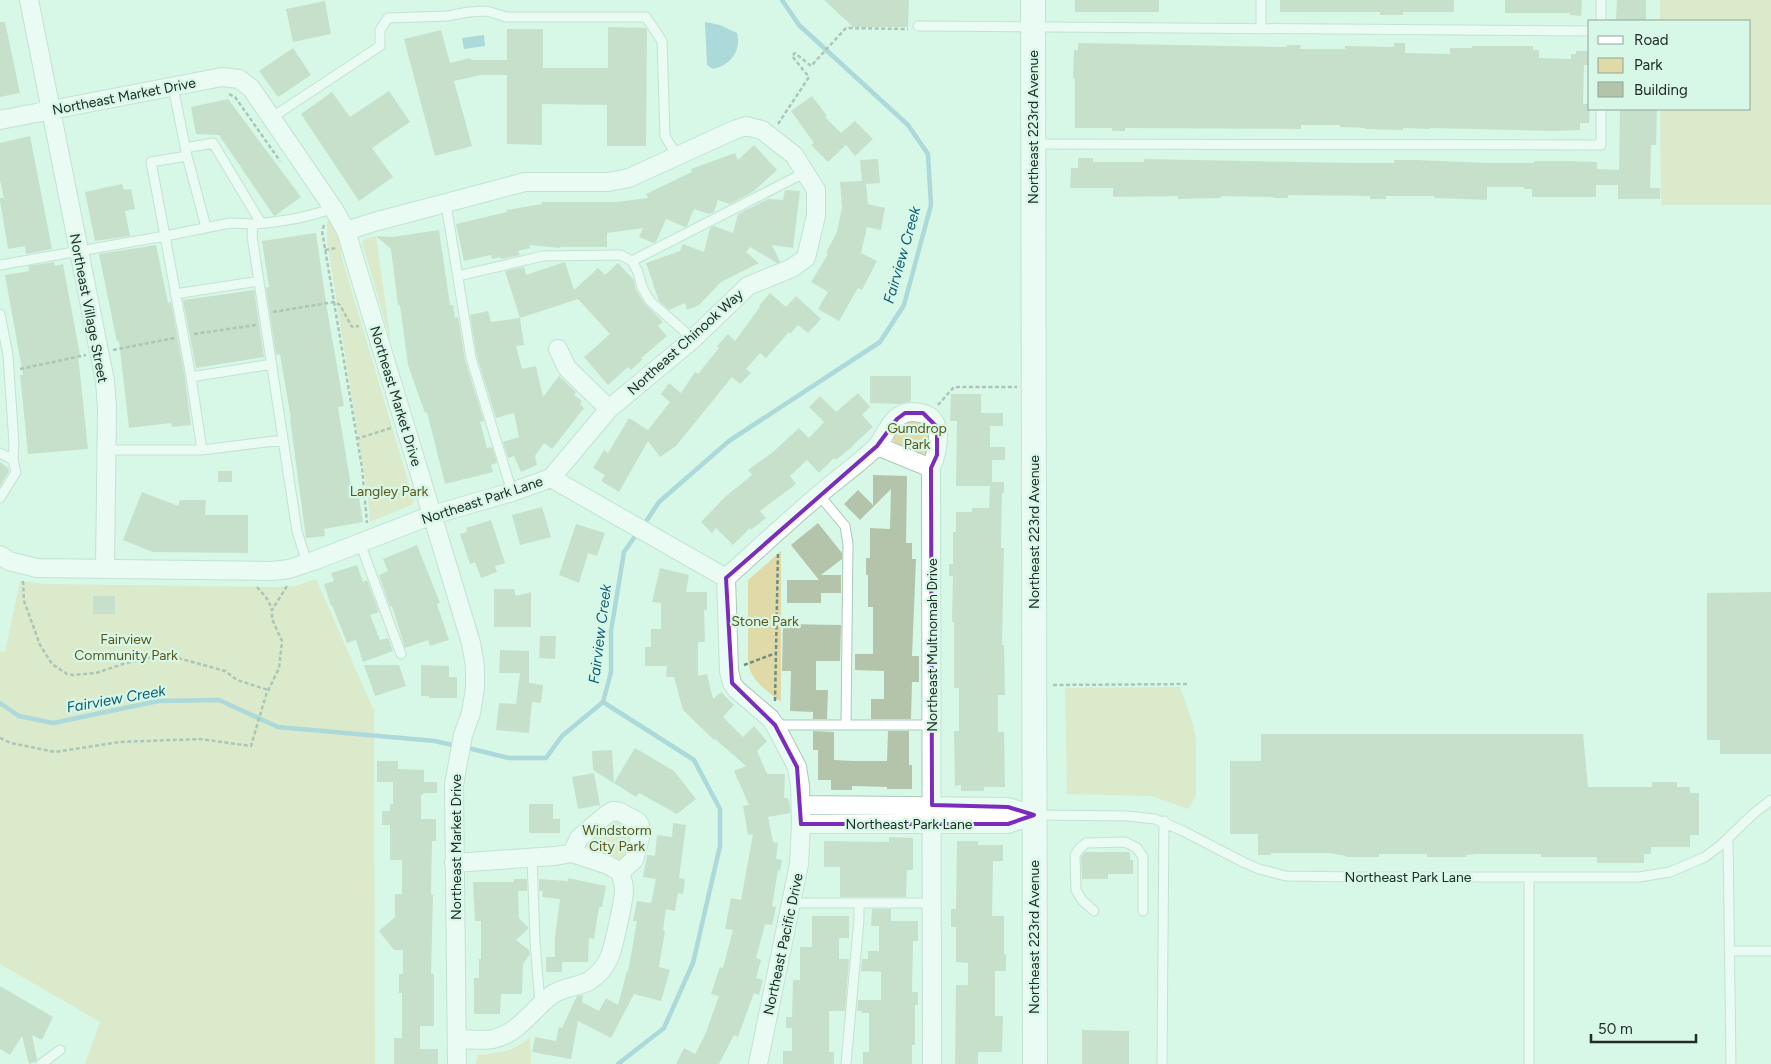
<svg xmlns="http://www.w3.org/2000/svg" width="1771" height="1064" viewBox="0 0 1771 1064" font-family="Figtree,sans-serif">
	<rect width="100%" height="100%" fill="#d7f7e7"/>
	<path fill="#dfdaa7" d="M1660,0H1771V205H1661L1660,109H1750V21H1660Z
		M331,220L342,243L341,255L414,501L412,505L370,522L368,499L327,241V221Z
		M376,236L391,342L362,242L365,239Z
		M917,419L932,429L927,456H922L894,444C891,432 906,421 917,419Z
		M781,551V702C767,690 750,681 748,661V580Z
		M316,579L374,711L375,1064H85L100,1022L0,964V651L5,652L20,581L45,584L278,587L295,586Z
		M1180,687L1193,724L1196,739V796L1188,809L1151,796L1067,794L1065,688Z
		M610,819L633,823L632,855L621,861L610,856L594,853L586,847L587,840Z
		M530,1037L531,1064H476L478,1055C500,1052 512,1053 530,1037Z"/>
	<path fill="#78b3ca" d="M705,22L720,25L737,33C742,50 730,66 713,69L707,65Z
		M484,35L485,46L464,49L462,38Z"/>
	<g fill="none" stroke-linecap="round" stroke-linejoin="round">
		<path stroke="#78b3ca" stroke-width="4.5" d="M643,526L659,502L729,441L880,342L904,305L931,205L928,154L908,125L799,25L782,0
			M603,702L694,760L720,809V846L693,963L664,1028L618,1064
			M0,703L19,716L53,723L158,701L219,700L278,727L435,741L457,746
			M464,747L509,758H546L562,736L603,702L611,672V631L624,552L638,532"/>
	</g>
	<path fill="#b4c4aa" d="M824,0H909L908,27H853Z
		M1075,0H1159V12H1075Z
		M1280,0H1454V12H1403V15H1380V12H1280Z
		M1505,0H1582L1581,16L1570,15V13H1505Z
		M1617,0H1646V21H1616Z
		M325,1L331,34L293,42L286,9Z
		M0,22H5L20,93L0,97Z
		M608,27L646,28L647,30L646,146H607V105L542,104V145L507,144V75H481L454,81L472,146L435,156L404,39L441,30L450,63L470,58L471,60H507V29H543V68H608Z
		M1078,43L1228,46L1287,47V45H1301L1300,49H1345V46L1394,47V43H1405V53L1450,54V48H1472V46H1533V50H1539V58L1571,59V54H1576V51H1590V65H1584L1583,104H1590L1589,123H1580V130L1557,131L1430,128V129L1403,128V130L1365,129V128L1340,127V125H1301V129L1125,128V131H1112V128H1075V78H1073L1074,50H1078Z
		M293,48L311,75L278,97L259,71Z
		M389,91L410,122L372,148L393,177L359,201L301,114L332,92L350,117Z
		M812,96L827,116L825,117L841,133L855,121L873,139L855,156L846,145L828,162L811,145L814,143L791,111Z
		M228,99L301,197L276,215L274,216L219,135L196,134L191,107Z
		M1620,109H1657L1656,145H1651L1650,188H1660V199H1618V185H1596V197H1532V189H1524V187H1487V200L1434,198V196H1386V199H1370V196L1288,195V198H1273V197L1221,196V198L1178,199V196L1113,197V188H1070L1071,168H1078V158H1093V162H1144V159L1353,163H1394V160H1417L1487,163H1534V161H1566L1597,162V169L1619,170Z
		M30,136L52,249L26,254L25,246L8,249L0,201V198H4L0,180V143Z
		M754,145L777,170L754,191L730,204L718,200L714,212L709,214L694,209L687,226L685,227L666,219L656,242L653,243L639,237L643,228L607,233V247H560L561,248L530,245V248L518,251L520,255L501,259L500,257L492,259L491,255L464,261L456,224L507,212L506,210L542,204V202H616L648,198L646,194L692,172L691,169L735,153L738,160Z
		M878,159L880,183L866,184L868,204L885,208L881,230L867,227L861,253L877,261L862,290L858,288L839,321L818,309L828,292L811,282L828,254L826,253L837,232L842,207L840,182L862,181L860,160Z
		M122,184L124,190L131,189L135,209L125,211L130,236L95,241L85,192Z
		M785,190L800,191L793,248L772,245L780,262L777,263L750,247L746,252L759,263L721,282L699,305L687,310L685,303L669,310L659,301L646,263L680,251L683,244L704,252L710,228L714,226L733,233L738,214L768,199L783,200Z
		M439,230L450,305H453L455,318L458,317L465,360L484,421L480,422L487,448L492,447L497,463L491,465L493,472L445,484L427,412L425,413L408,365L400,305L398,306L391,249L376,236L392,237Z
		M316,233L327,309L344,406L338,407L352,492L358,491L363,522L324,529L325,536L306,538L290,419H291L280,354L276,355L266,288L269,287L262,241Z
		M156,245L168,303L171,302L185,378L191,425L172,427L171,423L129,428L119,341L117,342L99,254Z
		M54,262L55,266L63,264L80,355H78L88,449L28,454L20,375H23L5,275L29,271L28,266Z
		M565,262L574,290L598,268L605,275L618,263L634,280L636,290L645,304L663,322L658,326L667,336L641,358L643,359L631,370L628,367L608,385L584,357L610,334L578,299L520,318L524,345L516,346L522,369L536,366L543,397L559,376L576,392L574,395L582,401L580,404L584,408L552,449L544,443L535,456L537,465L521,472L514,456L508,458L503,442L519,437L514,413L496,418L477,357L470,315L488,311L491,322L520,318L505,271L524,267L526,275Z
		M254,290L264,357L196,368L183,300Z
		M770,293L786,307L796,296L821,319L808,333L798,325L790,334L789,332L766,358L760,353L746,369L751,373L740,384L732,377L676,446L660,457L648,441L619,492L601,481L605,475L593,468L604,450L608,453L629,418L648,430L670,402L661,394L669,383L681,393L695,372L698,374L719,348L717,346L728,334L735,341L760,307L759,306Z
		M870,376H911V401L900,404L870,403Z
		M858,393L870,407L862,415L873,427L852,446V447L836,460L834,458L819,473L807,460L790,476L796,484L760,511L766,518L751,530L750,528L733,545L716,528L712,533L701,522L725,497L752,475L748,470L773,452L799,428L809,438L824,422L809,407L820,396L836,412Z
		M951,394H981V413H1003V426H990V447H1005V460H992V482H1004V493H1002L1001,548H1004L1002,645H1004L1005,695H998V732H1004L1005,787H984V791H961V785L955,786L954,731H959V688H954V622H952L953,576H949V564H953V532H956V512H972V508H989L990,486H956L957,421H950Z
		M0,462L8,468L9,471L0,486Z
		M218,471H232V482H218Z
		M873,475L907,476L906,543H912V559H916L912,656H919V682H912L911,719H871V699H884V671L855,670V654H873V607H868V575H866V558H870V528L890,529L891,489L860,520L844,504L858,490L873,505Z
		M142,492L178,506L180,500H206L205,515H248V553L153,552L123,540Z
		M542,507L551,537L520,545L512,515Z
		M491,520L505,563L495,566L497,572L481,578L475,562L470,564L460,534L467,532L466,528Z
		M818,523L842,553V559L821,575H841V593H821V603H787V580H819L791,545Z
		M576,524L605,533L597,556L588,553L579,583L559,575Z
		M417,545L440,603L437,604L449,640L430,646L428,640L405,648L392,606L390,607L379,575L388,571L383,559Z
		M357,565L363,582L367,580L379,612L370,615L380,640L388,638L393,651L363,662L356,640L347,643L332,605L331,606L324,584L334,581L331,573Z
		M660,568L689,575L686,592H707V610H704L705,642H698V676L707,674L713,699L721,692L734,705L723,717L743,737L754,726L767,741L757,751L767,774H785L784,798H788L790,807V813L768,817L773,842L778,843L776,859L782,860L780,871L778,870L772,906L776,907L772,925L765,924L756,958L761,960L756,978L763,980L759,995L754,993L738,1037L734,1035L719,1064H676L684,1048L695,1054L705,1035L719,996L711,994L720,967L723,968L733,930L725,929L731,898L741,900L753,834L748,835L743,806L749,805L734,771L746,766L715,739L714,740L683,710L674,677H666L667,666H645V647H651V629H661V603L652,602Z
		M494,589H514L516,596L531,592V627H494Z
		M1771,592V754H1720V740H1707V593Z
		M93,596H115V614H93Z
		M783,624L841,625L840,661H816V690H828L827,719H813V712L790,711L791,671H782Z
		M540,636H556L555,659L539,658Z
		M500,650L529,651V683L543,685L541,703L532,702L529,733L496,730L499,703L516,704L520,673H499Z
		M364,665H399L406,686L375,696Z
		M421,665L449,666V677H457V698H429V696H421Z
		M813,731L834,732V760L853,761H887L888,731H909V765H912V789H887V787L852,786V790H831V780H818V750H813Z
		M1261,734H1583L1588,787H1652V782H1677V787H1690V793H1699V835H1690V847H1651V854H1644V863H1597V857H1541V854H1478L1466,855V857H1427V854H1379V857H1346V856L1329,853H1271V855H1258V834H1230V761H1261Z
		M635,748L674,771L696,799L677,814L639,793L636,797L593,770L592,751L612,750L614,783Z
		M377,761H398V769L424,770V782H437V793H423V795H421V819H436V841H432L431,895H433L431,974H434V1026H420V1049H438V1064H394V1038H402V993H399V974H403V950H394L379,931L395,917V894H402V860H390V825H382V811H390V804H393V782H377Z
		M594,773L600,805L578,809L572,777Z
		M529,804H553V819H560V833H529Z
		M673,823L686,825L679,878L685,879L683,894L678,893L675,911L666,909L663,930L665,931L659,967L670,970L661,1001L634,994L611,1038L578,1021L571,1059L532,1052L535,1037L556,1041L559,1027L562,1028L577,996L583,995L582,1002L599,1011L606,998L618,1005L627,971L628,972L637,921H633L637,901L651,903L656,879L643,877L647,855L655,856L657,835L672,837Z
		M889,837L913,838V870H907L906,897H840V867H824V841L889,842Z
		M957,841H978V845H1003V861H993L992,916H1004V954H1006V971H995V1016H1003L1002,1052H978V1064H955L956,985H968V963L956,962V927H951V909H956Z
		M1085,852H1130V860H1133V874H1108V879H1082L1081,857Z
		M568,878L606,886L602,907H599L594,939L589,938L588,962H562V972H546V957H555V937L560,899L542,897L543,891H539V879L568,881Z
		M514,879H527V891H518L519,918L528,927V929L516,940L529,950L530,954L523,964L522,994H501L500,1014H474V978H479V959H481V921H475L473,882H514Z
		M872,909H891V921H918V941H913L912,992H918V1005H915V1045H912V1064H863V1052H869V1013H862V1011H857L858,1000H881V972L861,971L862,959H868V951H879V926H871Z
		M812,916H849V938H839V959H849L845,1011H829V1052H834V1064H783V1051H792V1028H786V1017H792L793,980H800V947H812Z
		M0,986L53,1017L42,1040L32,1035L37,1060L35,1062L29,1064L22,1036L10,1055L0,1049Z
		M1082,1030L1129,1031V1064H1082Z"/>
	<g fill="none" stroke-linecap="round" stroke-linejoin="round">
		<defs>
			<path id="service" d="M1601,21V0
				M918,26L1590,31
				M1261,29V0
				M173,87L187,156L151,162L165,236L230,223L253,224
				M271,118L380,46V30L388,18L447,16L469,12L487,11L506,17H646L662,41L665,136L677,156
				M1033,144L1601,145V109
				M185,148L213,143L261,223
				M187,156L206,227
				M446,204L471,358L512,492
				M632,261L806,172
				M0,265L165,236L191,377L202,450L283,440
				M458,276L543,256L621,255L632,261L638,272L642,287L650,301L693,339
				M175,294L259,281
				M0,314L8,355L14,444L13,460
				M191,377L272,364
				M106,450H202
				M0,453L13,460L16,472L0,498
				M819,495L845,526L848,544L846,724
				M360,543L401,654
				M307,563L297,531L252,236L253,224C281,222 307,218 333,208
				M775,725H932
				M1034,815L1127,816L1155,819L1181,830L1243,862L1259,869L1286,876L1358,877H1639L1670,872L1705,857L1721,845L1753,814L1771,800
				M1728,838L1731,1064
				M532,857L535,941L540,1004
				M1529,878V1064
				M792,903H932
				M1094,911L1082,900L1076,890L1075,855L1079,849L1086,843L1125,842L1137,848L1143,857V911
				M1729,951H1771
				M41,1064L60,1050
				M846,1064L859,919V903
				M1162,1064L1164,821"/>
			<path id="minor" d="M29,0L105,381L107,408L105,568
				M0,120L222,77L239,79L251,88L333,208L346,231L471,643L475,666V688L471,713L463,735L454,785L457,1064
				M346,231L374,222L525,182H608L629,178L734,130L746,126L762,130L794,155L816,190V216L806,258L792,268L748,286L693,339L609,409L551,478
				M558,349L567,368L609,409
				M877,446L931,468
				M0,555L9,561L37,568L273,571L289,569L316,560L432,515L512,492L551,478L726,578
				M726,578C757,550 788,521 820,494C838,478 859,464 876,447C886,436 889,419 905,413C910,411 916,412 921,413C946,418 938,451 931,468L932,1064
				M726,578L729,671L732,683L737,690L770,718L775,725L797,767L800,786L801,824L799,864L758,1064
				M801,805L1008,807L1034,815
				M801,824H1008L1034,815
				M572,853L579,838L606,815L613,811L620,812L637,821L640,825L641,834L634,860L620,872
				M454,863L555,856L572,853L608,865L620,872C622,878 624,884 624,890C624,900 613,950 609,958C605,967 597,976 589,981C578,987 563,987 553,994C532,1009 520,1033 493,1039C482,1041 469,1039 458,1039"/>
			<path id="secondary" d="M1033,0L1035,1064"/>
		</defs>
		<use href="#service" stroke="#aac9b9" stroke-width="11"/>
		<use href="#minor" stroke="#aac9b9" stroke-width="20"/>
		<use href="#secondary" stroke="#aac9b9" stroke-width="26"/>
		<path stroke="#758b80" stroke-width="2.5" stroke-dasharray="4 2.5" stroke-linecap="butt" d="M229,94L235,97L280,161
			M778,124L809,77L792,56L795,53L811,66L846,28L908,29
			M324,225L322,231L362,468L367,523
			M325,250L336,248
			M273,312L334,302L340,305L352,327L359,326
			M194,334L256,325
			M113,350L174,338
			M20,369L86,355
			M938,405L954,387H1017
			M356,439L391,428
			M23,581L24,601L40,645L52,664L67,674L73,675L96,673L123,664L152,657L178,658L225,671L237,680L268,690
			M257,587L268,600L272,610L287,586
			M744,665L776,653
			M1053,685L1188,684
			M775,701L778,552
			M0,738L11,743L55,752L120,742L200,739L251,746L266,695L279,668L282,641L272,619V610"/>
		<use href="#service" stroke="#fff" stroke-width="9"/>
		<use href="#minor" stroke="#fff" stroke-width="18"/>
		<use href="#secondary" stroke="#fff" stroke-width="24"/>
	</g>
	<path d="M0 0H1771V1064H0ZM905,413H923L937,427V455L931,468L932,805L1008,807L1034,815L1008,824H801L797,767L775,725L732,683L726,578L877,446L897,419Z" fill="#d7f7e7" fill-opacity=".55" fill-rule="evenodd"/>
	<path fill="none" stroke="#7b2cbf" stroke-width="4" stroke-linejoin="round" d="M905,413H923L937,427V455L931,468L932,805L1008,807L1034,815L1008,824H801L797,767L775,725L732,683L726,578L877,446L897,419Z"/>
	<g text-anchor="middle" stroke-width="4.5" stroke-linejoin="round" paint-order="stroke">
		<g font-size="14" fill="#202c26" stroke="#d7f7e7">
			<text transform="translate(124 96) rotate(-11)" y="5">Northeast Market Drive</text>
			<text transform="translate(1033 127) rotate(-90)" y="5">Northeast 223rd Avenue</text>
			<text transform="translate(89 308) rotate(79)" y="5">Northeast Village Street</text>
			<text transform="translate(685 342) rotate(-42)" y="5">Northeast Chinook Way</text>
			<text transform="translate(396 396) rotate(73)" y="5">Northeast Market Drive</text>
			<text transform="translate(482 500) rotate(-18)" y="5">Northeast Park Lane</text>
			<text transform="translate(1034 532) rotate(-90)" y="5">Northeast 223rd Avenue</text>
			<text transform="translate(932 645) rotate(-90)" y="5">Northeast Multnomah Drive</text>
			<text x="909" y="829">Northeast Park Lane</text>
			<text transform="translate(456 847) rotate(-90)" y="5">Northeast Market Drive</text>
			<text x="1408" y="882">Northeast Park Lane</text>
			<text transform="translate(1034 937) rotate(-90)" y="5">Northeast 223rd Avenue</text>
			<text transform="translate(783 944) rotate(-78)" y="5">Northeast Pacific Drive</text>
		</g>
		<g font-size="14" fill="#5d5619" stroke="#d7f7e7">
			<text x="917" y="433">Gumdrop<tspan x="917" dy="16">Park</tspan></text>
			<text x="389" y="496">Langley Park</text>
			<text x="765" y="626">Stone Park</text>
			<text x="126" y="644">Fairview<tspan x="126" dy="16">Community Park</tspan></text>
			<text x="617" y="835">Windstorm<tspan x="617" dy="16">City Park</tspan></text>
		</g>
		<g font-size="15" font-style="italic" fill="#0b5c74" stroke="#d7f7e7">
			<text transform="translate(902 255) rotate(-74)" y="5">Fairview Creek</text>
			<text transform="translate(600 634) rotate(-83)" y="5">Fairview Creek</text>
			<text transform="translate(116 699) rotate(-10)" y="5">Fairview Creek</text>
		</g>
	</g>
	<rect x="1588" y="20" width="162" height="90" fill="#d7f7e7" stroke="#8ea69a"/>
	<rect x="1598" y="36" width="25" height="8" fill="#ffffff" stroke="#8ea69a"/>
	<text x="1634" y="45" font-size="15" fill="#202c26">Road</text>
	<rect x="1598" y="58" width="25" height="15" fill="#dfdaa7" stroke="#8ea69a"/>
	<text x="1634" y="70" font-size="15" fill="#202c26">Park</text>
	<rect x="1598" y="82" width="25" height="15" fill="#b4c4aa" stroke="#8ea69a"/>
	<text x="1634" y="95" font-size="15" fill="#202c26">Building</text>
	<path d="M1591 1034v8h105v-8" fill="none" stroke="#202c26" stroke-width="2.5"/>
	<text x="1598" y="1034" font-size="15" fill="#202c26" stroke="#d7f7e7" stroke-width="4" paint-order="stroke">50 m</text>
</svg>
